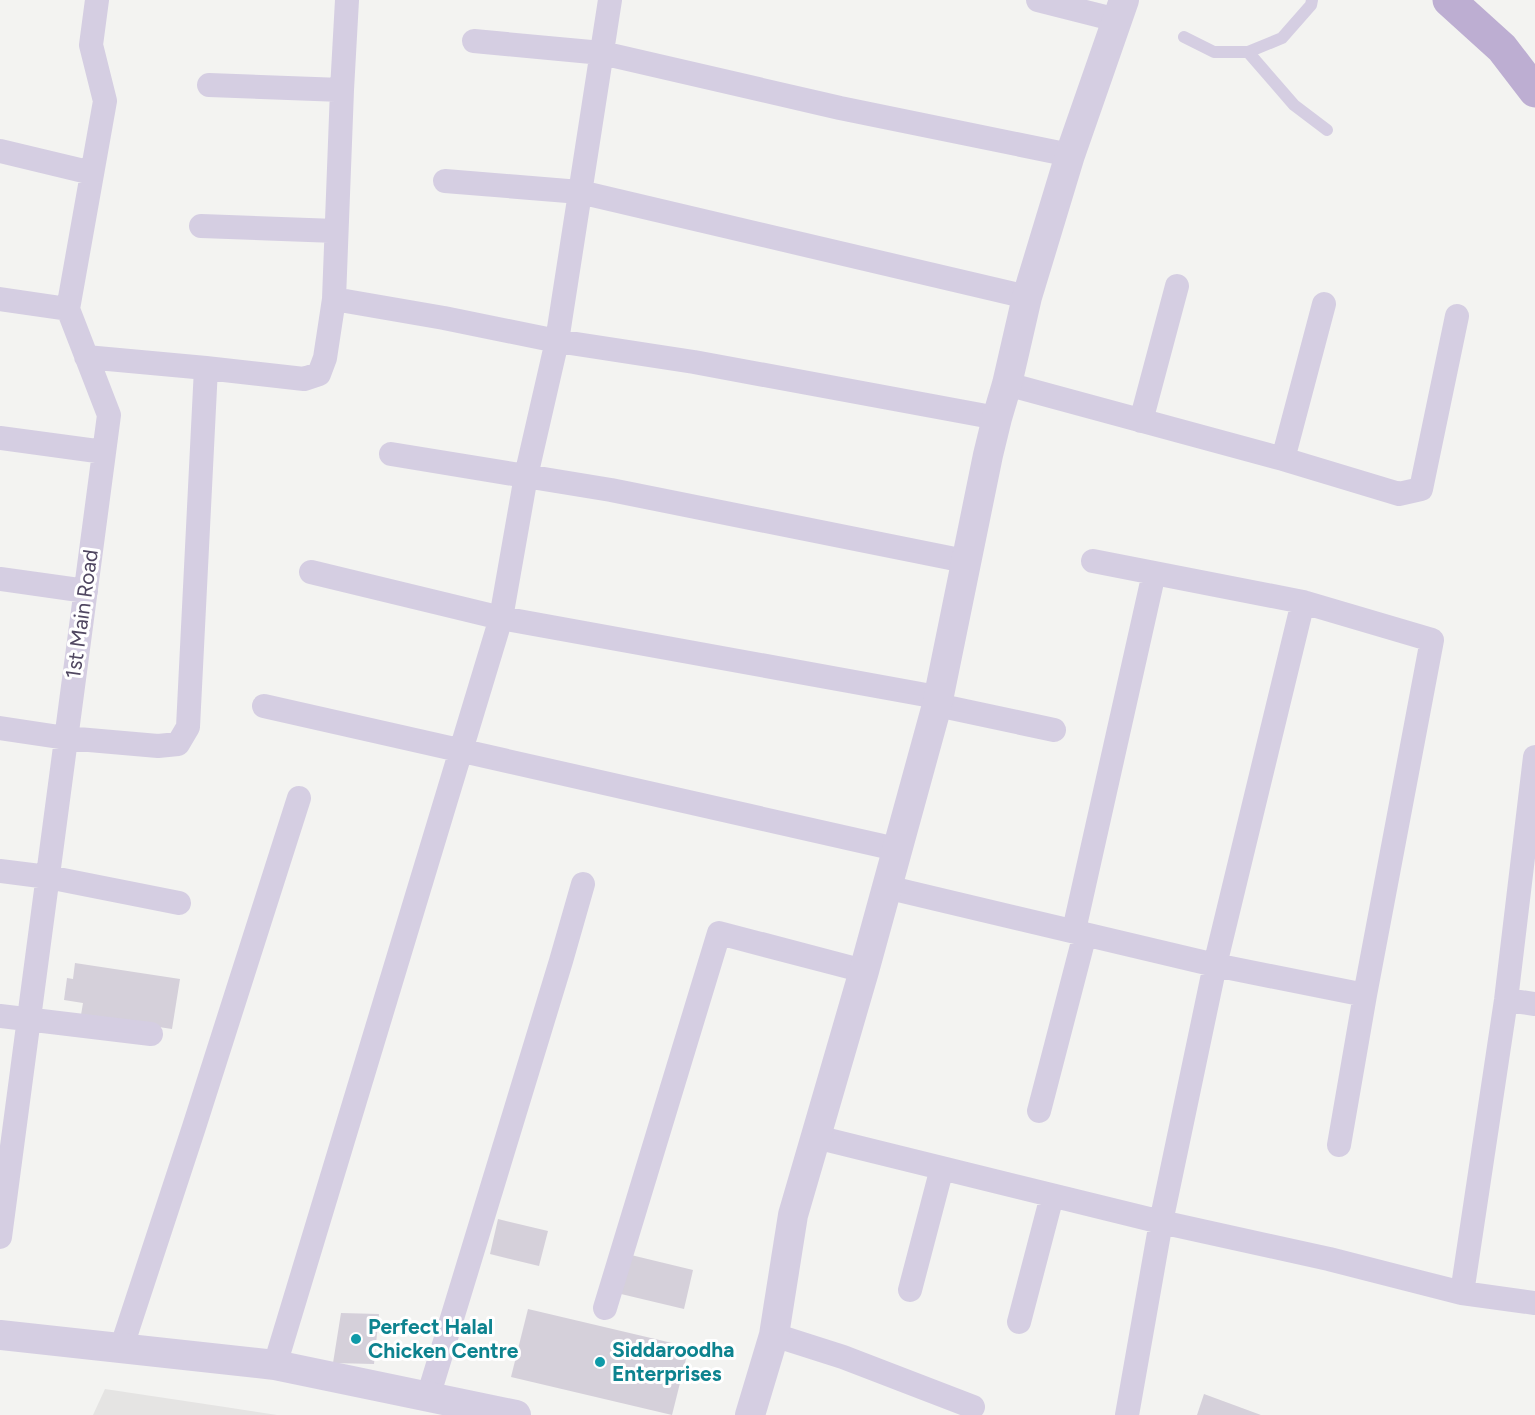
<svg xmlns="http://www.w3.org/2000/svg" width="1535" height="1415" viewBox="0 0 1535 1415" font-family="Figtree,sans-serif">
	<rect width="100%" height="100%" fill="#f3f3f1"/>
	<path fill="#e5e4e3" d="M105,1389L225,1407L277,1415H93Z"/>
	<path fill="#d5d0da" d="M75,963L180,979L172,1029L81,1015L83,1003L64,1000L67,978L73,979Z
		M498,1219L548,1231L539,1266L490,1254Z
		M631,1255L693,1270L684,1309L621,1294Z
		M528,1309L689,1347L672,1415L511,1377Z
		M341,1313L379,1314L374,1364L333,1363Z
		M1204,1394L1261,1415H1197Z"/>
	<g fill="none" stroke-linecap="round" stroke-linejoin="round">
		<path stroke="#d5cee2" stroke-width="12" d="M1184,37L1214,52H1248L1282,38L1311,5L1312,0
			M1248,52L1294,105L1327,130"/>
		<path stroke="#d5cee2" stroke-width="24" d="M1038,0L1117,20
			M474,41L602,53L840,108L1070,155
			M209,85L342,90
			M0,151L92,173
			M445,181L580,192L1027,297
			M201,226L336,231
			M0,299L68,309
			M334,299L342,90L347,0
			M86,357L206,368L304,379L319,374L325,358L334,299L444,318L557,341L694,362L997,418
			M1007,384L1283,459L1399,494L1421,489L1457,316
			M1141,421L1177,286
			M0,438L104,452
			M391,454L611,490L965,561
			M1283,459L1324,304
			M1093,561L1303,602L1432,640L1365,995L1339,1145
			M311,572L501,618L937,697
			M0,579L86,591
			M937,705L1054,730
			M264,706L896,849
			M0,728L66,738L158,746L178,744L188,727L206,368
			M0,871L48,877L179,903
			M886,887L1215,965L1365,995
			M1074,930L1154,573
			M1506,1000L1535,1004
			M0,1016L151,1034
			M1039,1111L1085,934
			M816,1137L1161,1222L1329,1259L1462,1293L1535,1303
			M0,1237L109,415L68,309L105,101L91,45L97,0
			M910,1290L942,1168
			M1462,1293L1506,1000L1535,757
			M605,1308L719,933L864,971
			M1019,1322L1052,1196
			M774,1335L843,1357L973,1407
			M121,1349L194,1127L299,798
			M275,1365L501,618L526,476L557,341L610,0
			M428,1397L561,961L583,884
			M1127,1415L1161,1222L1215,965L1303,602"/>
		<path stroke="#d5cee2" stroke-width="30" d="M0,1335L275,1365L516,1415
			M750,1415L774,1335L793,1215L864,971L937,705L988,455L997,418L1007,384L1027,297L1070,155L1124,0"/>
		<path stroke="#bdaed2" stroke-width="33" d="M1449,0L1502,48L1535,91"/>
	</g>
	<g fill="#0f9aa8" stroke="#fff" stroke-width="2">
		<circle cx="356" cy="1339" r="6"/>
		<circle cx="600" cy="1362" r="6"/>
	</g>
	<g text-anchor="middle" stroke-width="6" stroke-linejoin="round" paint-order="stroke">
		<g font-size="21" fill="#504761" stroke="#fff">
			<text transform="translate(82 614) rotate(-82)" y="7">1st Main Road</text>
		</g>
		<g font-size="21" font-weight="bold" fill="#0d838f" stroke="#fff" text-anchor="start">
			<text x="368" y="1334">Perfect Halal<tspan x="368" dy="24">Chicken Centre</tspan></text>
			<text x="612" y="1357">Siddaroodha<tspan x="612" dy="24">Enterprises</tspan></text>
		</g>
	</g>
</svg>
